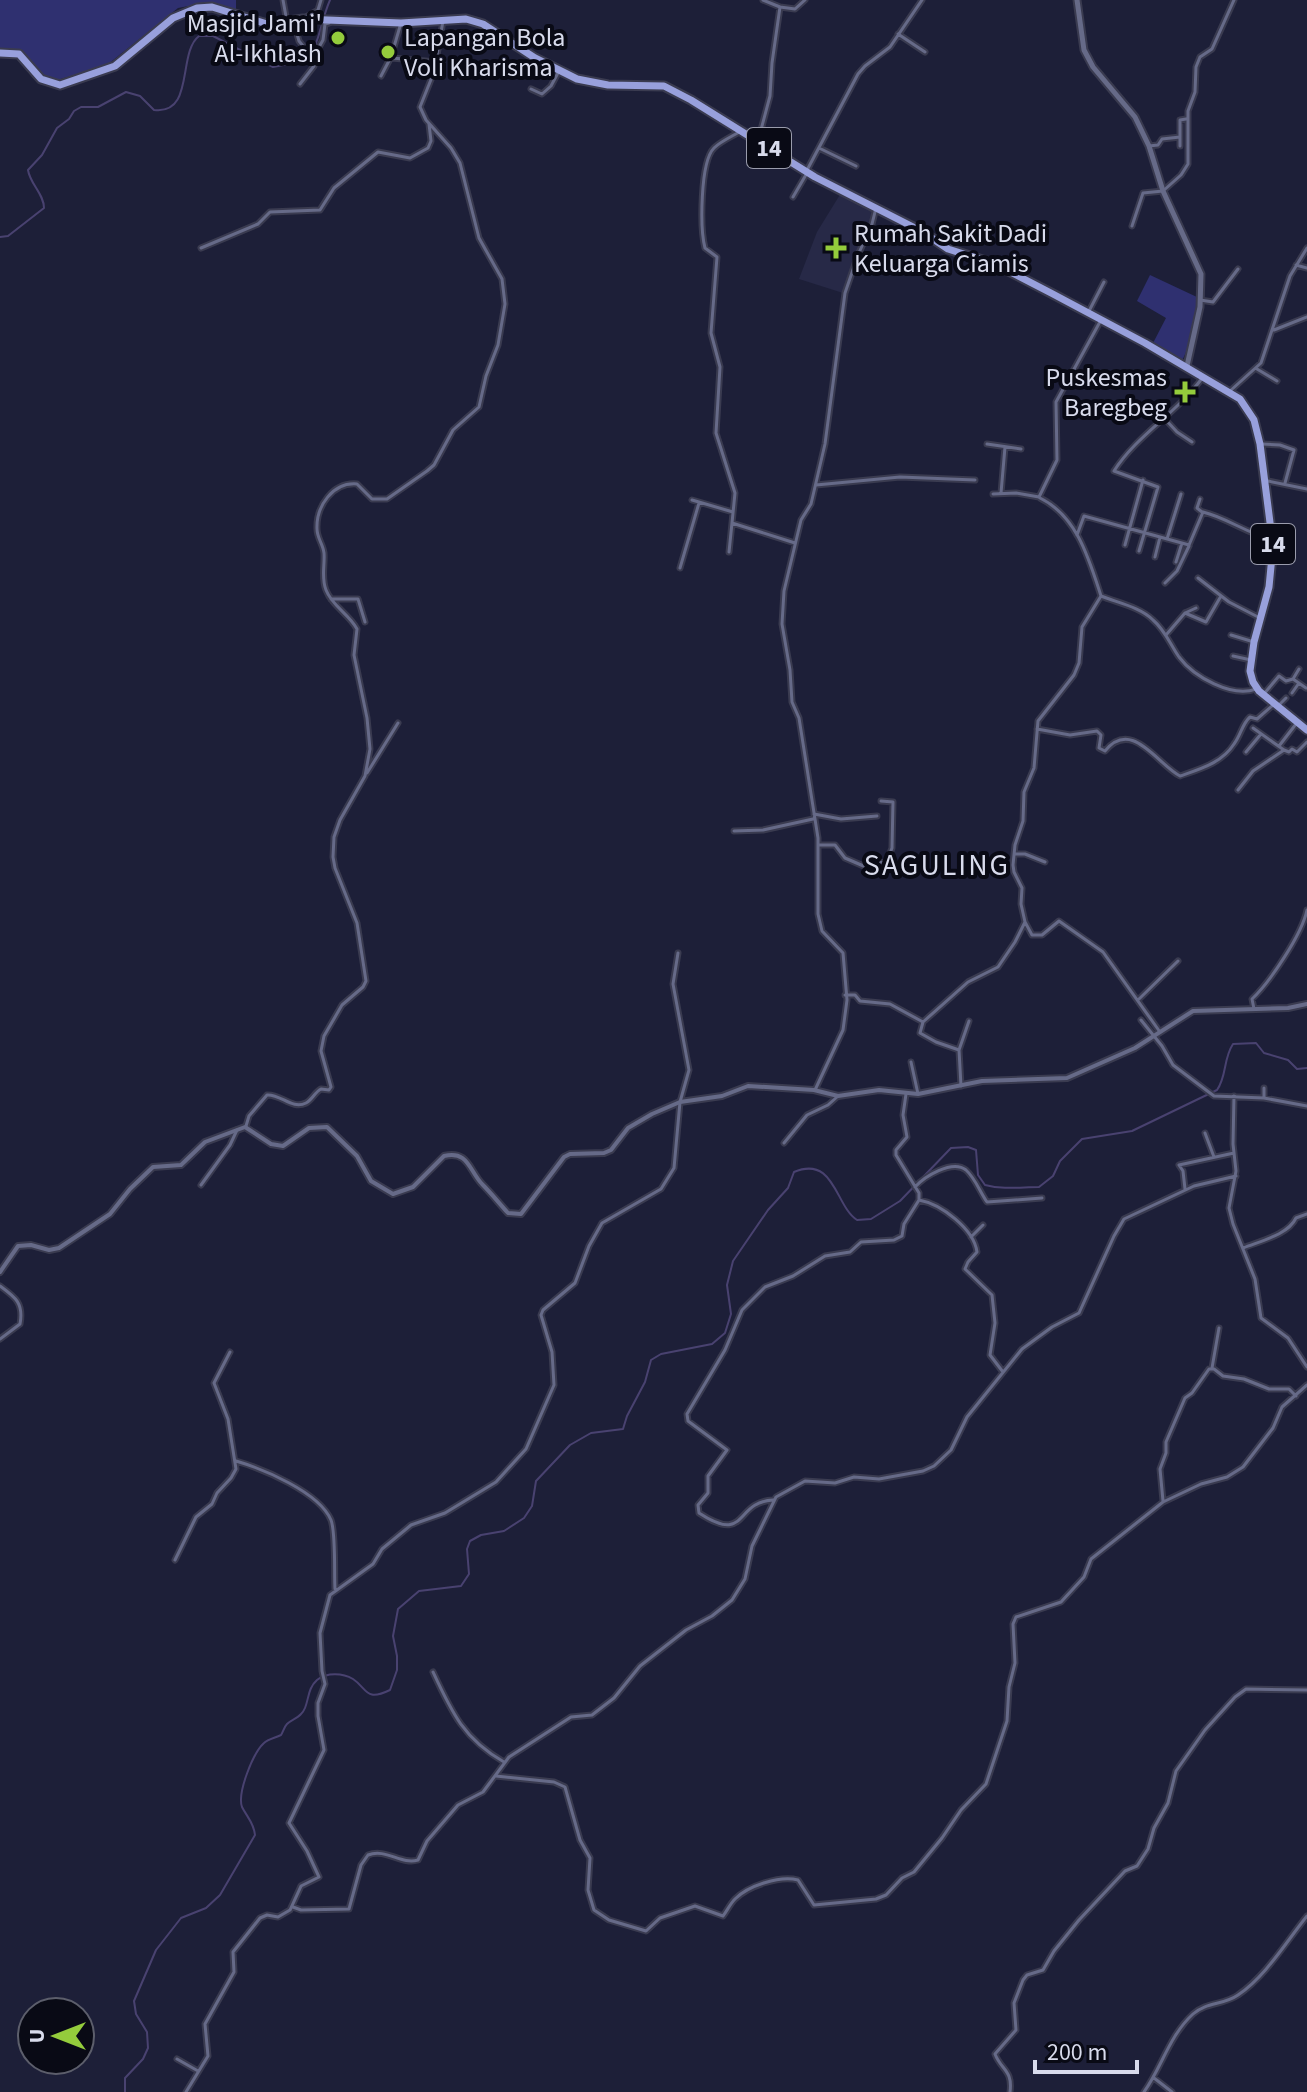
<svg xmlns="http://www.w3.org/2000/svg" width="1307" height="2092" viewBox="0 0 1307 2092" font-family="'Source Sans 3',sans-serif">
	<rect width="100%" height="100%" fill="#1d1f38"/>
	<path fill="#272947" d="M841,193L874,208L870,224L852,264L843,293L799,279L817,232Z"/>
	<path fill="#2f3070" d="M0,0H236V11L204,3L178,8L107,65L54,81L36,72L19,50H0Z
		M1150,275L1199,298L1190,343L1182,361L1152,345L1166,318L1137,301Z"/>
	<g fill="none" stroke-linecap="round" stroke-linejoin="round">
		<path stroke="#494270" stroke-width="2" d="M0,237L8,236L44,208C44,194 30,184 28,170L42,155L57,128L69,119L74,111L81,107H98L126,92L140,96L154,110C195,115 177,53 199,36H213L273,67L308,60C320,42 321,20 330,0
			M125,2092V2078L143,2059L148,2048L147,2032L136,2014L134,2001L156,1950L181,1918L206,1908L220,1895L255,1835C254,1823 247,1817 242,1807C237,1793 253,1753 264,1743C268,1739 275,1738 281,1735C283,1732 284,1727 287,1724C293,1718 301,1718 305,1708C309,1698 308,1688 317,1680C327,1672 343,1673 353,1679C368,1689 365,1702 390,1690L397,1670V1656L393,1636L398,1609L419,1591L461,1586L469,1574L467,1549L470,1541L481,1535L504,1531L524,1518L532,1506L536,1481L570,1445L591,1433L623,1429L627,1416L645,1382L651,1360L661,1354L712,1344L725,1333L731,1314L727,1285L733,1261L768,1210L788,1188L794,1172C835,1155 835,1206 857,1220L871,1219L900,1201L951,1148L968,1147L976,1150L978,1175L985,1185C1004,1190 1021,1187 1039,1187L1053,1176L1060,1161L1082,1139L1132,1131L1217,1090C1227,1076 1223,1059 1233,1044L1256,1043L1264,1053L1288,1060L1297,1069L1307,1068"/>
		<defs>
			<path id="minor" d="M283,0L287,22
				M763,0L780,7
				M306,17L318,10L321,0
				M293,20L299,41L315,61L314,66L300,84
				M898,34L925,52
				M314,56L323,40L325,24L329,23
				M392,58L436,62
				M381,76L391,57L401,23
				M531,89L542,94L551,86L559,71
				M758,141L770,96L772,63L780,7L795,9L805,0
				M1149,146L1158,145L1162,139L1180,137
				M1180,146V120L1186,119
				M819,148L856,166
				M806,172L858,74L865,66L890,47L922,0
				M793,197L807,173
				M1132,226L1143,193L1163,191L1181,175L1188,164V111L1195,92L1196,67L1200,57L1212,49L1234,0
				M201,248L258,224L270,212L320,210L334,188L378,152L410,158L428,148L431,141L429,124
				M1296,265L1307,268
				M1200,300L1213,302L1238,269
				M1089,311L1104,282
				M1274,330L1307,317
				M1257,369L1277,381
				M1230,391L1261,363L1290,276L1307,248
				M1165,419L1177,432L1192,442
				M987,444L1021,449
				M1262,444L1280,445L1294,450L1285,483
				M1268,481L1307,489
				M816,485L900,477L975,480
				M1001,493L1005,447
				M993,494L1016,493L1039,497L1057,460L1056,402L1101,320
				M1040,498C1077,516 1089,559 1101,596
				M1200,499L1197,508L1202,512
				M692,500L733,512
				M732,523L735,493L716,433L720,367L711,333L717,257L705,248C700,229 700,162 714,148C721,141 733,136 741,131
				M1077,535L1084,516L1189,545L1203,512C1228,518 1247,534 1272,539
				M1167,539L1181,494
				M1125,545L1143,480
				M1139,551L1158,487L1114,471C1137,435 1177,413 1203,377
				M729,552L732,523L795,543
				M1155,557L1160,537
				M1176,562L1182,543
				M680,568L699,503
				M1198,578L1229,602L1258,617
				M1165,583L1177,571L1189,546
				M331,599H358L365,622
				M1185,613L1206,622L1221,596
				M1166,635L1185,613L1196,608
				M1231,635L1254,642
				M1233,656L1251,660
				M1293,679L1299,669
				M1292,693L1299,683
				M1263,695L1279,676L1286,681L1293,679L1306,688
				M1279,705L1286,698
				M1253,728L1284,750
				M1037,729L1070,735L1097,731L1101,735L1099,748L1105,751C1132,718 1157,764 1180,776C1200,769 1222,763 1234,744C1241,735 1242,724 1250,717L1257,719L1273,705
				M1279,746L1296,724
				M1246,752L1261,734
				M367,773L398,723
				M1238,790L1253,771L1284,750L1289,752L1292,749L1297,752L1307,742
				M814,814L841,819L877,816
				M734,831L763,830L813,819
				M818,845H835L845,858L882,874L892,848L893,802L881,801
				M1014,854H1025L1045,862
				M869,861L887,863
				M845,995H855L860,1001L890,1004L923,1022L920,1033L936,1042L959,1050L961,1086
				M1138,1000L1178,961
				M1254,1009L1252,999C1270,982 1302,934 1307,910
				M1141,1020L1162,1046L1173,1065L1214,1096L1264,1098L1307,1106
				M923,1022L968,982L998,967L1015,942L1025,922
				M1160,1032L1103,952L1059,921L1042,935H1032L1025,922L1021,904L1022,888L1014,872L1013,865L1015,845L1023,821L1024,792L1034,768L1038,721L1074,675L1079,663L1082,627L1101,596C1118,603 1140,607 1153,620C1165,630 1170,644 1179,657C1194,677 1232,698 1256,689
				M959,1050L969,1021
				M911,1062L918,1094
				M815,1090L843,1030L847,1000L843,953L822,931L818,914V838L799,718L792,702L790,670L782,624L784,591L801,520L811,504L825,444L845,293L858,255L872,224L876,208
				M906,1094L903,1115L907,1137L896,1150V1155L919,1193V1200C941,1204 974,1229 977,1252L968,1262L965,1269L992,1295L995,1323L990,1355L1003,1372
				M1234,1096L1233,1144L1236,1171L1229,1208L1233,1224L1255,1279L1261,1318L1288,1338L1307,1367
				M1264,1098V1088
				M246,1126L249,1116L267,1095C281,1094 292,1110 306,1103C312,1100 315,1092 321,1089L329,1090L331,1087L321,1051L324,1036L342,1005L363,987L366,981L357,923L335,868L333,857L334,837L340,820L365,776L370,749L367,718L354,655L357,629C349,614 332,606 326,590C321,578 325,565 324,553C323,544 317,538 317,529C316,506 333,482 357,484L372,499H387L427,471L434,465L453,430L479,407L486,376L498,345L505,304L502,279L479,238L460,163L451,148L426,120L420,107L434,72L443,21
				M1205,1133L1214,1157
				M784,1143L807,1115L828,1105L837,1097
				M201,1185L230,1145L237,1130
				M915,1187C924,1177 952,1159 966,1170C975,1178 980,1192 987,1202L1042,1198
				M1185,1189L1183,1171L1179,1165L1234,1153
				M971,1237L983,1225
				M1243,1248C1260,1241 1288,1235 1296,1218L1307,1214
				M0,1286C15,1297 24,1303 20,1324L0,1339
				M1212,1368L1219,1328
				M236,1461C263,1469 319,1492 331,1520C336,1533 334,1573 335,1589
				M773,1500C734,1502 748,1545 699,1513L698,1505L708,1493V1476L727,1450L688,1421L687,1414L725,1350L742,1310L765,1287L793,1276L825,1256L850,1252L861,1242L894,1240L902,1236L904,1224L919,1200
				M1163,1501L1160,1469L1166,1453V1442L1185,1398L1192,1393L1209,1369H1214L1223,1376L1244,1379L1269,1389H1289L1296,1396
				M175,1560L196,1517L212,1504L217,1493L231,1478L236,1469L228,1419L214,1383L230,1352
				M433,1672C452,1713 464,1739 504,1762
				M496,1776L554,1782L565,1787L580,1840L590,1858L588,1890L594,1910L609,1920L646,1931L660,1918L695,1906L723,1916C727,1911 730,1904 735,1899C748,1886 780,1875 798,1880L814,1905L876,1899L886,1895L902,1878L914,1872L942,1838L961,1810L986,1784L1007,1721L1009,1687L1015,1663L1013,1624L1016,1617L1061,1602L1084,1577L1091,1559L1163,1502L1201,1484L1227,1477L1243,1467L1273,1428L1282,1407L1307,1385
				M293,1907L301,1910L349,1909L361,1865L368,1855C386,1848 401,1865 418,1860L427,1841L458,1805L483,1792L509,1757L571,1717L592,1715L614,1698L640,1666L686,1630L712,1616L732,1600L745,1579L752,1546L776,1497L805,1481L835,1483L854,1477L879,1479L923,1471L934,1466L951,1450L967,1417L1022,1349L1052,1327L1079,1313L1114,1236L1124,1219L1194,1186L1236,1176
				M177,2059L198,2071
				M1154,2078L1172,2092
				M186,2092L208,2056L205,2024L234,1972L233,1952L260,1918L267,1915L278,1917L290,1910L301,1886L319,1877L307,1851L289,1823L324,1750L318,1716V1703L325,1684L322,1671L320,1633L330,1595L373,1564L382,1549L411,1525L445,1513L496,1482L526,1449L554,1385L552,1352L541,1315L543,1310L575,1283L589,1246L602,1223L661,1189L674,1168L680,1102L689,1070L673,984L678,953
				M1010,2092C1013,2070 1001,2070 995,2054L1016,2030L1014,2003L1023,1980L1027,1975L1043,1970L1054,1951L1079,1920L1125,1871L1137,1866L1148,1849L1154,1828L1168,1803L1176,1771L1205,1730L1235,1697L1246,1689L1307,1690
				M1144,2092C1162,2067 1169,2036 1193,2014C1206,2002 1224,2005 1238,1995C1266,1976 1286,1942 1307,1916"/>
			<path id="tertiary" d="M0,1272L18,1246L31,1245L49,1250L59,1248L110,1214L130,1189L153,1167L181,1165L205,1142L245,1127L271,1144L283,1146L309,1128L327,1127L357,1156L371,1181L393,1194L413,1187L444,1156C468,1150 469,1170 482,1184C491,1193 499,1203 508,1213L521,1214L564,1157L570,1154L604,1153L611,1150L628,1128L652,1114L680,1102L722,1096L748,1086L814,1090L838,1096L879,1090L918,1094L982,1081L1067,1078L1135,1048L1193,1011L1288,1008L1307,1004"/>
			<path id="secondary" d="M1077,0L1084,50L1093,67L1135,117L1149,146L1163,191L1201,274L1200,307L1187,366"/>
			<path id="trunk" d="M0,53L19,54L41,79L60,85L115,66L173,18L197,8L212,7L267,24L303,19L401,23L466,19L483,24L535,58L577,79L608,85L664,86L691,100L815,177L923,232L948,249L995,264L1051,293L1145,343L1240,399L1254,420L1260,444L1273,546L1269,587L1254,642L1250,671L1253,682L1259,691L1307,730"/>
		</defs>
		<use href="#minor" stroke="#3a3b50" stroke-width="7"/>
		<use href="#tertiary" stroke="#3a3b50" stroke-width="8"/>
		<use href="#secondary" stroke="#3a3b50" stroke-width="9"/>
		<use href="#trunk" stroke="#3a3b50" stroke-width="11"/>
		<use href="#minor" stroke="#666a88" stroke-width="3"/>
		<use href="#tertiary" stroke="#666a88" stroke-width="4"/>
		<use href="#secondary" stroke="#666a88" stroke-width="5"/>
		<use href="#trunk" stroke="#98a0dc" stroke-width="7"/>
	</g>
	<g fill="#94cc3c" stroke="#090a15" stroke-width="3">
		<circle cx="338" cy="38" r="8"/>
		<circle cx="388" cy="52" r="8"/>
		<path d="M832 236h8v8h8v8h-8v8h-8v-8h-8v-8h8z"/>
		<path d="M1181 380h8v8h8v8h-8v8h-8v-8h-8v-8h8z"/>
	</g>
	<g text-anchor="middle" stroke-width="8" stroke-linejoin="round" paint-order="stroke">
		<g fill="#090a15" stroke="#9a9cac" stroke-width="2">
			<rect x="747" y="128" width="44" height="40" rx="6"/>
			<rect x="1251" y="524" width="44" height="40" rx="6"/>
		</g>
		<g font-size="24" font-weight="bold" fill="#d8dbec">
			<text x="769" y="156">14</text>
			<text x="1273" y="552">14</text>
		</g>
		<g font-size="26" fill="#d8dbec" stroke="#090a15" text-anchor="end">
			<text x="322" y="32">Masjid Jami'<tspan x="322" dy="30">Al-Ikhlash</tspan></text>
			<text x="404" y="46" text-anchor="start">Lapangan Bola<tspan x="404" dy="30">Voli Kharisma</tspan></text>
			<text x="854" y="242" text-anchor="start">Rumah Sakit Dadi<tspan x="854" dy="30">Keluarga Ciamis</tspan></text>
			<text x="1167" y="386">Puskesmas<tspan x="1167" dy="30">Baregbeg</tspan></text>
		</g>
		<g font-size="30" letter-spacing="2" fill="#d8dbec" stroke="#090a15">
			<text x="937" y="875">SAGULING</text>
		</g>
	</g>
	<g transform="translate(56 2036) rotate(270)"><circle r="38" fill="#090a15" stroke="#5c5e6b" stroke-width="2"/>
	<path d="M0-6L14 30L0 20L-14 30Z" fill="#94cc3c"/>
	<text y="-12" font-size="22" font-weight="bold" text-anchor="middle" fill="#d8dbec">U</text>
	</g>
	<path d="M1035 2060v12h102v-12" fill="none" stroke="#d8dbec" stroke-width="4"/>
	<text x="1047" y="2060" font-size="24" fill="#d8dbec" stroke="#090a15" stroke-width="6" paint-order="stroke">200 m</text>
</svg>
